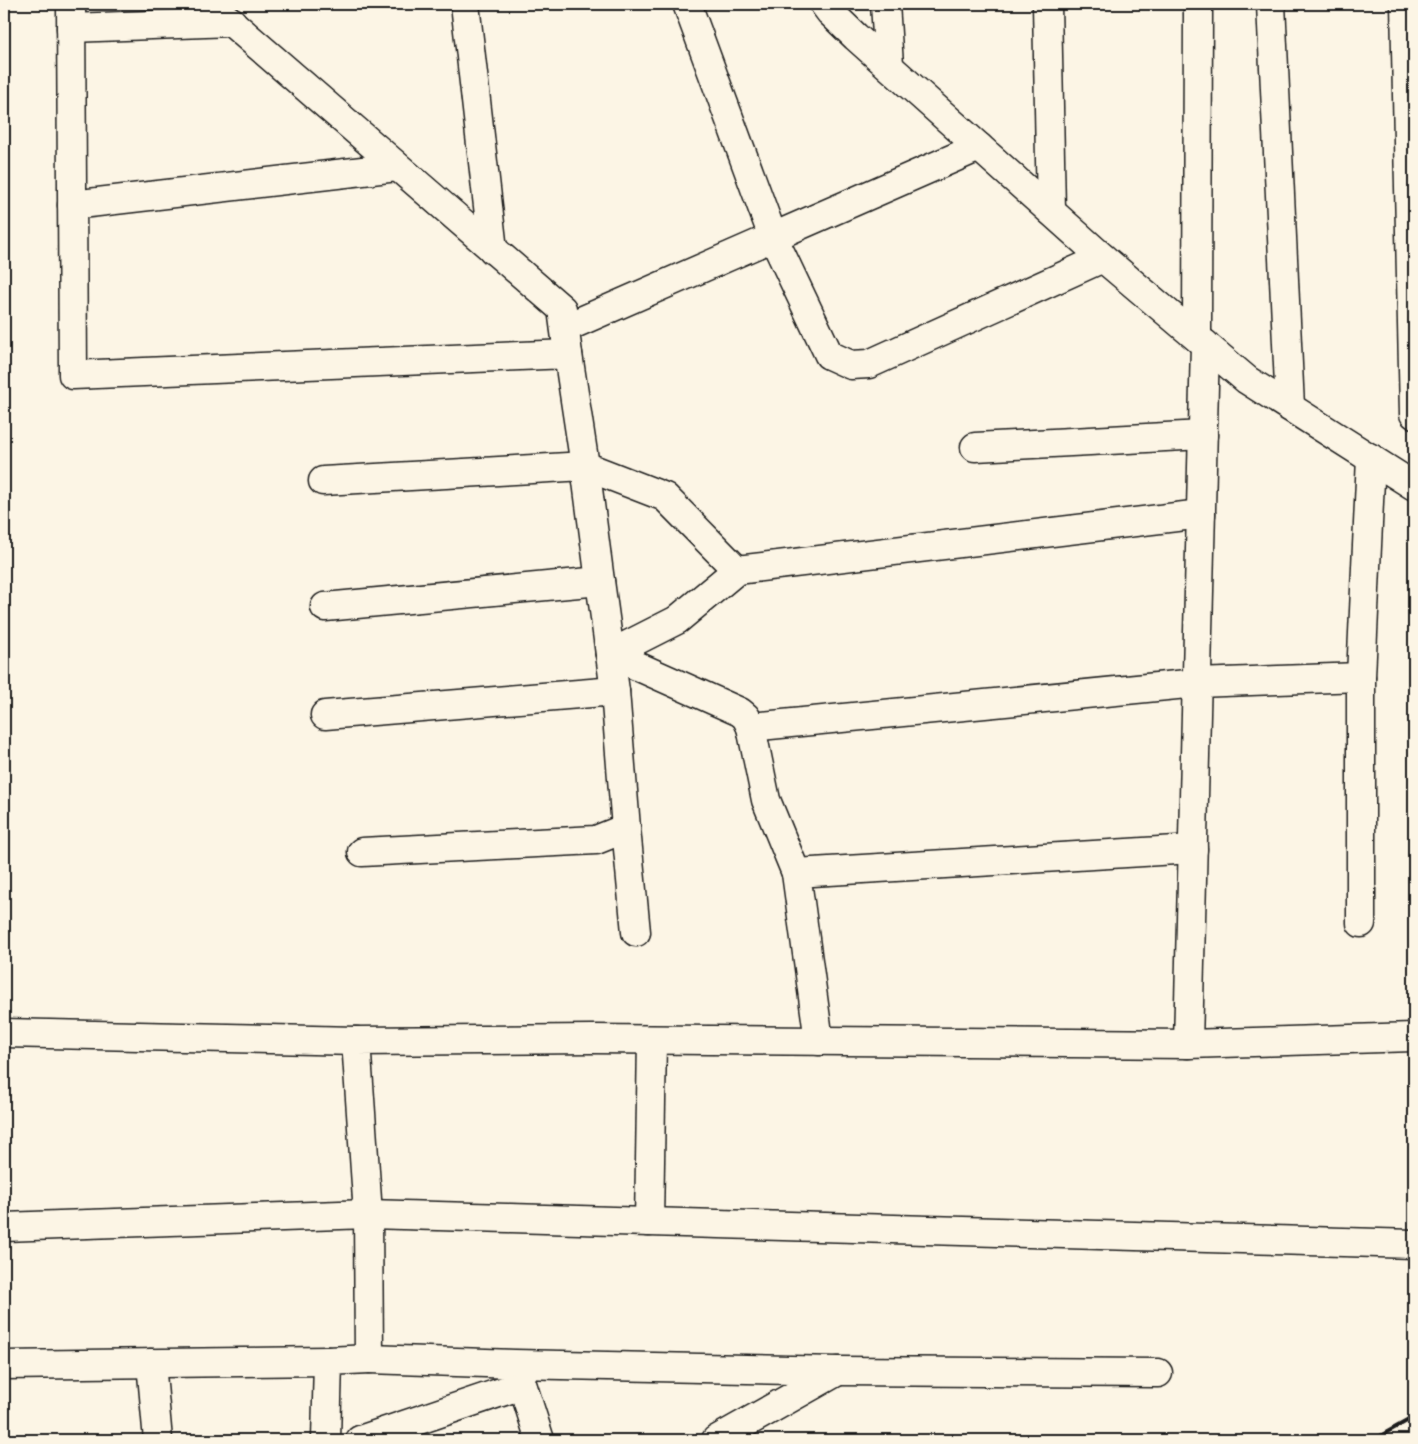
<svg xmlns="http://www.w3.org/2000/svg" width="1418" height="1444" viewBox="0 0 1418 1444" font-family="Mynerve,sans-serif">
<rect width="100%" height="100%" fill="#fcf5e5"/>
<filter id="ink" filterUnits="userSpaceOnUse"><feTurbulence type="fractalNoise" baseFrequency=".02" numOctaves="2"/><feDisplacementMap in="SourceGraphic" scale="10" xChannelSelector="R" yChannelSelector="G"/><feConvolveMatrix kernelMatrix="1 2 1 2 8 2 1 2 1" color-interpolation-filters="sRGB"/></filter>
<g filter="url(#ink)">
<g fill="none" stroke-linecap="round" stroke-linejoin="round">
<defs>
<g id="minor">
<polyline points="71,4 73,375 568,354 585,466 600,581 615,691 626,828 636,932"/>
<polyline points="210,4 562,309 568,354"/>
<polyline points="465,4 493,250"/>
<polyline points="687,4 773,237 829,355 851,365 869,364 1103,258"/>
<polyline points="824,4 830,12 856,37 1103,258 1247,380 1414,486"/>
<polyline points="885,4 889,65"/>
<polyline points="1047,4 1051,211"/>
<polyline points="1271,4 1290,407"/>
<polyline points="1405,4 1414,414"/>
<polyline points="71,28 232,22"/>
<polyline points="72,205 397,167"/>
<polyline points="565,328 979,147"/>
<polyline points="1197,337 1198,4"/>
<polyline points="975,447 1203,435"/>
<polyline points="323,481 585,466 665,497 737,570"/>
<polyline points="325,607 600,581"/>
<polyline points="610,654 677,620 737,570 1201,514"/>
<polyline points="610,654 740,712 746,717 751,727 766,800 796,873"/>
<polyline points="325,715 615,691"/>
<polyline points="751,727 1197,683 1361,677"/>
<polyline points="362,852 596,840 626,828"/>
<polyline points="1361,923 1361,677 1371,458"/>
<polyline points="4,1033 356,1041"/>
<polyline points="819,1041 796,873 1193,849"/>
<polyline points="1188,1044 1205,344"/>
<polyline points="649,1222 652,1040"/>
<polyline points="4,1227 368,1214 1414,1244"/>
<polyline points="369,1359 515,1364 838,1371 1158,1373"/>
<polyline points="151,1363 158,1440"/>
<polyline points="4,1365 328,1361"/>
<polyline points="517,1368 540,1440"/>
<polyline points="326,1440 328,1361 369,1359 368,1214 356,1041 592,1039 1188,1044 1413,1037"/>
<polyline points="360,1440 522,1385"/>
<polyline points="716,1440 838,1371"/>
</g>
</defs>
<use href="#minor" stroke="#1c1c1c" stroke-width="31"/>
<use href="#minor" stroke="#fcf5e5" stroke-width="28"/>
<polyline stroke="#1c1c1c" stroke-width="4" points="1373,1440 1414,1417"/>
</g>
</g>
<rect width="1418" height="1444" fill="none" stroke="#fcf5e5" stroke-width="20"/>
<rect x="10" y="10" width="1398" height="1424" fill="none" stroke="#1c1c1c" stroke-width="2" filter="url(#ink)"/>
</svg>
